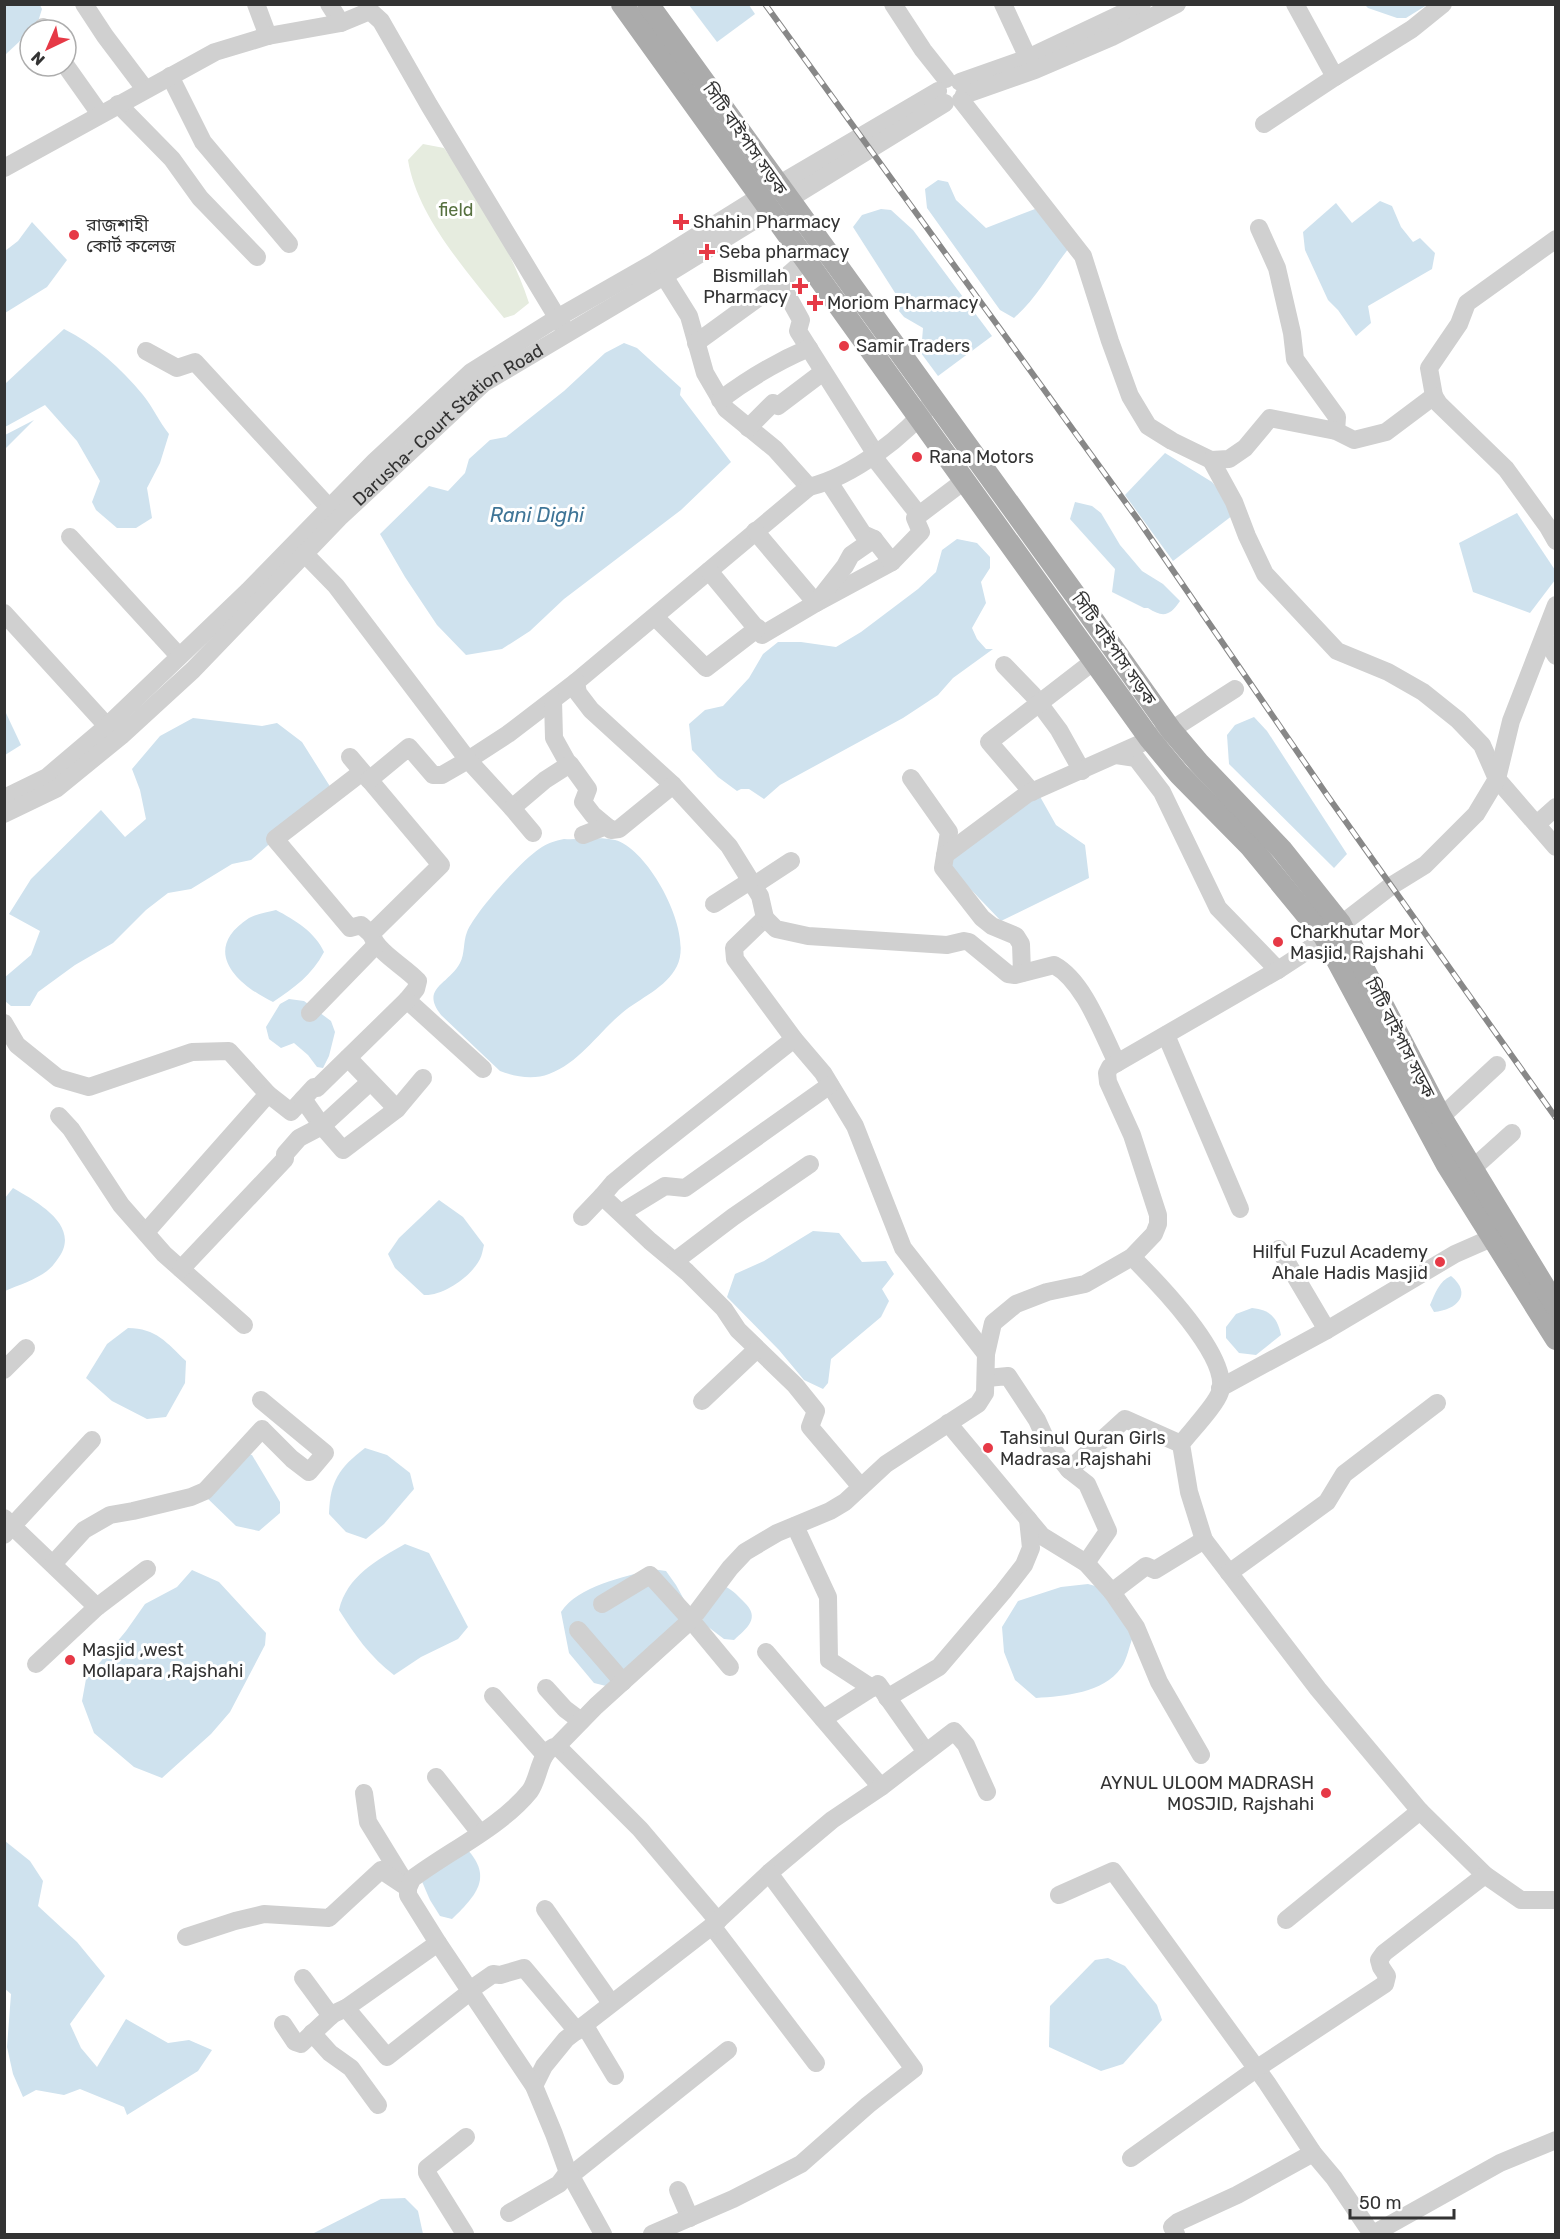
<svg xmlns="http://www.w3.org/2000/svg" width="1560" height="2239" viewBox="0 0 1560 2239" font-family="Rubik,'Noto Sans Bengali',sans-serif">
<rect width="100%" height="100%" fill="#fff"/>
<path fill="#e6ecdf" d="M423,144L444,148C477,195 511,248 529,303L514,315L504,318C469,274 417,217 408,160Z"/>
<g fill="#cfe2ee">
<polygon points="5,5 40,5 42,9 37,25 5,55"/>
<polygon points="689,5 749,5 755,14 717,42"/>
<polygon points="1365,5 1427,5 1406,18 1397,18 1368,8"/>
<path d="M938,180L948,182L956,200L986,228L1035,209L1069,248C1050,272 1037,298 1014,318L1000,310L927,208L925,189Z"/>
<polygon points="1380,201 1392,206 1401,227 1413,242 1420,238 1435,253 1432,269 1368,306 1371,323 1356,336 1338,310 1328,300 1305,250 1303,232 1336,203 1352,223"/>
<polygon points="881,209 891,210 913,230 992,336 938,376 921,353 923,328 904,317 894,305 899,299 853,227 862,215"/>
<polygon points="32,222 67,260 47,287 5,313 5,251 18,241"/>
<path d="M64,329C94,344 121,368 143,395C153,407 159,422 169,434L160,463L147,488L152,518L136,528H117L96,510L92,502L100,481L77,441L45,405L5,427V382L6,383Z"/>
<polygon points="624,343 637,348 681,388 680,395 731,462 681,510 564,599 530,631 502,649 466,655 437,625 405,577 380,534 429,486 448,491 465,473 469,459 490,440 506,437 564,391 605,353"/>
<polygon points="34,420 5,449 5,435"/>
<polygon points="1165,453 1212,482 1237,512 1173,561 1125,495"/>
<path d="M1075,502L1092,506L1101,513L1120,545L1142,571L1163,584L1180,601C1170,616 1163,618 1148,608H1144L1112,592L1115,569L1070,519Z"/>
<polygon points="1517,513 1555,570 1555,580 1530,613 1473,592 1459,543"/>
<polygon points="957,539 977,543 990,557 990,568 981,582 986,603 972,628 977,639 986,649 993,649 953,678 938,695 903,718 780,785 764,799 749,789 741,789 737,791 718,777 692,750 689,724 705,710 723,706 749,678 763,654 778,642 801,642 836,647 861,632 918,589 936,572 942,550"/>
<polygon points="5,711 21,745 5,755 4,755"/>
<polygon points="1254,717 1267,731 1347,854 1334,868 1229,764 1227,735 1235,725"/>
<polygon points="193,718 262,726 277,723 302,742 336,796 275,839 251,860 232,864 191,889 168,893 146,910 113,943 75,965 38,992 30,1006 11,1006 5,1001 4,978 31,955 40,931 9,914 31,879 101,810 125,837 146,819 140,790 132,769 160,736"/>
<polygon points="1038,793 1056,825 1085,845 1089,878 1001,921 957,875 945,858"/>
<path d="M564,839C581,840 599,836 615,840C649,849 694,933 677,966C666,988 640,998 622,1013C598,1033 579,1063 549,1074C534,1080 515,1077 500,1071L441,1015C420,988 448,985 460,963C465,954 463,942 467,932C475,912 520,862 539,849C547,843 555,841 564,839Z"/>
<path d="M276,910C295,920 315,932 324,952C312,975 294,988 273,1002C236,984 200,950 249,918C256,914 268,912 276,910Z"/>
<polygon points="289,999 304,1001 331,1021 335,1032 329,1056 323,1068 317,1067 308,1055 294,1043 281,1048 269,1039 266,1027 280,1004"/>
<path d="M13,1188C39,1203 83,1227 57,1260C54,1264 51,1268 47,1271C35,1280 19,1285 5,1291V1198Z"/>
<path d="M439,1200L463,1217L484,1245C483,1249 482,1255 480,1259C471,1277 443,1296 424,1295L395,1268L388,1254L399,1238Z"/>
<polygon points="813,1231 839,1233 862,1262 886,1261 894,1274 882,1289 889,1301 881,1317 831,1359 828,1383 823,1389 804,1380 779,1350 727,1297 735,1274 764,1261"/>
<path d="M1451,1276C1473,1294 1457,1310 1434,1312L1430,1305C1435,1294 1439,1281 1451,1276Z"/>
<path d="M1252,1308C1270,1310 1277,1317 1281,1335L1256,1355L1239,1353L1226,1338V1327L1236,1314Z"/>
<path d="M128,1328C156,1328 167,1343 186,1361L185,1383L166,1417L147,1419L112,1401L86,1378L107,1344Z"/>
<path d="M365,1448L387,1455L410,1473L414,1489L384,1524L366,1539L346,1532L329,1514C330,1481 339,1468 365,1448Z"/>
<polygon points="242,1452 252,1455 280,1502 280,1513 259,1531 236,1526 204,1495"/>
<path d="M405,1544L429,1553L468,1627L458,1639L421,1657L394,1675C370,1657 355,1635 339,1610C347,1576 377,1560 405,1544Z"/>
<path d="M652,1569L666,1571L676,1585L687,1605L682,1620L606,1686L594,1683L569,1653L561,1612C579,1585 623,1578 652,1569Z"/>
<polygon points="192,1570 219,1582 266,1633 265,1645 230,1712 211,1734 162,1778 134,1767 94,1733 82,1701 86,1679 126,1631 145,1604 177,1587"/>
<path d="M1088,1584L1106,1589L1133,1637C1129,1646 1127,1660 1121,1668C1103,1693 1065,1696 1036,1698L1015,1680L1004,1652L1002,1627L1018,1601L1061,1587Z"/>
<path d="M726,1587C734,1591 738,1596 744,1602C761,1618 747,1628 734,1640L724,1639L703,1623L702,1606Z"/>
<polygon points="5,1841 30,1861 43,1881 38,1906 77,1942 105,1976 70,2024 81,2048 97,2067 126,2019 168,2043 189,2040 212,2050 198,2071 127,2115 124,2107 80,2089 64,2095 36,2090 23,2097 13,2074 7,2047 11,1994 4,1988"/>
<path d="M461,1843C494,1874 480,1892 452,1919L440,1916L430,1900L420,1877Z"/>
<polygon points="1108,1958 1125,1966 1157,2005 1162,2020 1123,2064 1101,2071 1049,2047 1050,2006 1095,1960"/>
<polygon points="405,2198 418,2211 423,2234 312,2234 381,2199"/>
</g>
<g fill="none" stroke-linecap="round" stroke-linejoin="round">
<g stroke="#d0d0d0" stroke-width="18">
<polyline points="84,4 105,36 145,89"/>
<polyline points="256,4 268,36"/>
<polyline points="329,4 341,23"/>
<polyline points="893,4 923,50 946,79"/>
<polyline points="1003,4 1028,58"/>
<polyline points="1295,4 1335,77 1412,29 1443,4"/>
<polyline points="43,27 44,30"/>
<polyline points="66,66 100,114"/>
<polyline points="170,76 203,142 289,244"/>
<polyline points="960,82 1028,58 1142,4"/>
<polyline points="964,95 1035,70 1112,37 1177,4"/>
<polyline points="961,100 1083,256 1110,341 1130,396 1148,426 1172,441 1211,460 1234,502 1247,536 1265,574 1337,651 1388,672 1423,692 1458,720 1482,745 1497,779 1556,847"/>
<polyline points="118,104 172,159 200,198 257,257"/>
<polyline points="1264,124 1335,77"/>
<polyline points="4,168 215,52 268,36 341,23 370,11 381,21 429,105 563,327"/>
<polyline points="1259,228 1277,268 1292,333 1295,359 1337,417 1336,431"/>
<polyline points="664,276 689,316 705,373 726,409 775,449 809,487 576,682 578,693 591,710 673,785 729,846 760,896 765,918 734,948 735,959 794,1039 823,1073 855,1126 903,1248 986,1354"/>
<polyline points="780,282 804,261"/>
<polyline points="696,343 780,282 801,320 798,331 875,453"/>
<polyline points="146,351 177,368 195,362 336,515"/>
<polyline points="1434,396 1429,368 1459,324 1467,303 1556,239"/>
<path d="M720,400C748,379 776,362 809,348"/>
<polyline points="748,428 773,403 778,406 823,372"/>
<polyline points="872,455 919,515"/>
<polyline points="1211,460 1229,459 1245,448 1270,418 1336,431 1354,440 1386,432 1434,396 1439,404 1506,469 1548,527 1556,541"/>
<polyline points="829,482 863,534 874,539"/>
<path d="M809,487C854,476 905,436 934,400"/>
<polyline points="755,531 816,603 892,562"/>
<polyline points="70,537 179,656"/>
<polyline points="297,546 336,586 468,760 508,734 576,682"/>
<polyline points="709,571 762,635 816,603 845,566 851,555 874,539 892,562 921,532 915,518 964,481"/>
<polyline points="4,613 107,726"/>
<polyline points="655,617 706,668 758,628"/>
<polyline points="1544,637 1556,656"/>
<polyline points="1004,665 1033,695 1059,730 1082,771"/>
<polyline points="553,700 554,738 569,765"/>
<polyline points="1116,755 1136,758 1162,792 1218,908 1278,970"/>
<path d="M350,757L441,865L371,934C379,954 403,965 418,981L416,989L407,1000L483,1069"/>
<polyline points="362,772 275,839 350,928 361,925 371,934"/>
<polyline points="911,778 949,832 943,868 982,918 992,926 1016,936 1021,944 1022,973"/>
<polyline points="369,780 409,747 433,775 442,775 468,760 512,808 545,780 570,764 588,789 583,802 593,815 611,830 619,829 673,785"/>
<polyline points="1032,792 989,742 1094,661"/>
<polyline points="4,798 47,777 107,726 248,591 375,461 471,372 557,318 655,262 778,185 938,91"/>
<polyline points="512,808 533,833"/>
<path id="s1" d="M4,814L56,789L121,736L193,670L339,518L484,383L664,276L945,103"/>
<polyline points="1537,824 1556,807"/>
<polyline points="583,835 606,826"/>
<polyline points="945,855 1027,794 1171,730 1235,689"/>
<polyline points="753,886 791,861"/>
<polyline points="714,904 750,881"/>
<path d="M765,918L776,929L808,936L947,945L964,941L969,942L1008,974L1015,975L1054,965C1084,981 1102,1033 1117,1063"/>
<polyline points="310,1013 376,945"/>
<polyline points="4,1023 17,1045 58,1078 89,1087 192,1052 229,1051 268,1094 291,1112 314,1087 317,1088 407,1000"/>
<polyline points="1166,1035 1240,1209"/>
<polyline points="348,1058 397,1109"/>
<polyline points="303,1099 322,1126 343,1150 397,1109 423,1078"/>
<polyline points="59,1116 71,1129 121,1205 164,1254 244,1325"/>
<polyline points="1441,1117 1497,1065"/>
<polyline points="1472,1169 1512,1133"/>
<polyline points="602,1196 613,1183 642,1159 794,1039"/>
<polyline points="621,1213 665,1186 685,1188 830,1085"/>
<polyline points="582,1217 602,1196 650,1241 687,1272 724,1309 738,1330 795,1385 816,1411 810,1427 861,1487"/>
<polyline points="146,1232 268,1094"/>
<polyline points="1279,1249 1327,1330"/>
<polyline points="675,1261 733,1217 810,1164"/>
<polyline points="181,1269 285,1159 285,1154 299,1138 322,1126 370,1082"/>
<polyline points="4,1370 26,1348"/>
<polyline points="987,1378 1008,1376 1037,1420 1047,1442 1069,1470"/>
<polyline points="1220,1388 1327,1330 1455,1254 1503,1233"/>
<polyline points="702,1401 756,1350"/>
<polyline points="948,1423 1042,1536 1086,1563 1112,1592 1136,1627 1159,1682 1201,1755"/>
<polyline points="4,1518 97,1607"/>
<polyline points="795,1526 828,1597 829,1660 872,1688"/>
<polyline points="4,1535 92,1440"/>
<polyline points="1204,1540 1318,1689 1420,1811 1485,1875 1521,1900 1556,1900"/>
<polyline points="1086,1563 1108,1531 1087,1484 1069,1470 1125,1419 1181,1444"/>
<polyline points="53,1564 84,1530 110,1515 133,1511 191,1497 205,1491 262,1429 292,1459 309,1472 325,1453 261,1400"/>
<polyline points="1229,1573 1327,1502 1344,1474 1437,1403"/>
<path d="M1112,1592L1146,1566L1155,1570L1204,1540L1189,1492L1181,1444C1190,1432 1216,1405 1220,1392C1231,1357 1156,1281 1132,1257"/>
<polyline points="602,1604 650,1575 691,1620 730,1667"/>
<polyline points="578,1630 623,1682"/>
<polyline points="766,1652 881,1787"/>
<polyline points="36,1664 97,1607 147,1569"/>
<polyline points="546,1688 565,1709 581,1721"/>
<polyline points="493,1696 545,1755"/>
<polyline points="887,1698 939,1667 1003,1592 1024,1565 1031,1548 1028,1519"/>
<polyline points="823,1719 878,1684 926,1752"/>
<polyline points="557,1746 640,1829 718,1921"/>
<polyline points="436,1777 480,1833"/>
<polyline points="364,1793 368,1822 406,1884"/>
<polyline points="1059,1895 1113,1871 1267,2083 1313,2153 1334,2178 1372,2234"/>
<polyline points="545,1909 611,2003"/>
<polyline points="1286,1920 1420,1811"/>
<polyline points="712,1926 816,2063"/>
<polyline points="186,1937 235,1921 264,1914 329,1918 381,1870 408,1888"/>
<polyline points="303,1978 331,2016"/>
<polyline points="470,1990 493,1974 500,1975 524,1968 577,2031"/>
<polyline points="346,2008 387,2057 471,1991"/>
<polyline points="283,2024 295,2042 301,2044 333,2014 346,2008 438,1943"/>
<polyline points="581,2028 588,2031 615,2076"/>
<polyline points="312,2033 330,2053 351,2068 378,2105"/>
<polyline points="534,2086 544,2066 566,2039 712,1926 769,1873 832,1820 881,1787 954,1731 966,1745 987,1792"/>
<polyline points="1131,2158 1256,2069 1385,1984 1387,1976 1381,1967 1379,1960 1384,1953 1485,1875"/>
<polyline points="570,2176 728,2050"/>
<polyline points="678,2190 690,2218"/>
<polyline points="509,2213 559,2184 568,2172"/>
<polyline points="465,2234 427,2173 427,2168 466,2137"/>
<path d="M603,2234L566,2167L554,2134L534,2086L438,1943L408,1895V1888L412,1879C449,1851 501,1827 530,1791C540,1777 539,1750 557,1746L596,1706L691,1620L730,1568L745,1552L777,1533L830,1511L845,1502L886,1464L978,1404L985,1393L986,1354L993,1323L1016,1304L1047,1292L1085,1284L1132,1257L1154,1234L1158,1224V1215L1132,1135L1108,1082L1107,1073L1110,1067L1278,970L1304,953L1391,886L1425,865L1476,814L1497,779L1511,721L1556,605"/>
<polyline points="652,2234 733,2199 801,2164 868,2105 914,2069 769,1873"/>
<polyline points="1176,2234 1172,2227 1178,2222 1237,2195 1313,2153"/>
<polyline points="1373,2234 1500,2163 1556,2140"/>
</g>
<g stroke="#ababab" stroke-width="22">
<path d="M622,4C797,250 973,495 1150,739L1179,774L1250,846L1324,936L1447,1165L1556,1339"/>
<polyline points="648,4 1086,610 1171,730 1199,763 1282,850 1340,923 1441,1117 1556,1306"/>
</g>
<defs>
<polyline id="rail" points="765,4 1139,521 1329,798 1556,1118"/>
</defs>
<use href="#rail" stroke="#888" stroke-width="6"/>
<use href="#rail" stroke="#fff" stroke-width="4" stroke-dasharray="11" stroke-linecap="butt"/>
</g>
<g fill="#e63946" stroke="#fff" stroke-width="2">
<path d="M678 213h6v6h6v6h-6v6h-6v-6h-6v-6h6z"/>
<circle cx="74" cy="235" r="6"/>
<path d="M704 243h6v6h6v6h-6v6h-6v-6h-6v-6h6z"/>
<path d="M797 277h6v6h6v6h-6v6h-6v-6h-6v-6h6z"/>
<path d="M812 294h6v6h6v6h-6v6h-6v-6h-6v-6h6z"/>
<circle cx="844" cy="346" r="6"/>
<circle cx="917" cy="457" r="6"/>
<circle cx="1278" cy="942" r="6"/>
<circle cx="1440" cy="1262" r="6"/>
<circle cx="988" cy="1448" r="6"/>
<circle cx="70" cy="1660" r="6"/>
<circle cx="1326" cy="1793" r="6"/>
</g>
<g text-anchor="middle" dominant-baseline="central" stroke-width="6" stroke-linejoin="round" paint-order="stroke">
<g font-size="18" fill="#333" stroke="#fff">
<text transform="translate(745 139) rotate(55)">সিটি বাইপাস সড়ক</text>
<text stroke="none"><textPath href="#s1" startOffset="594">Darusha- Court Station Road</textPath></text>
<text transform="translate(1114 649) rotate(55)">সিটি বাইপাস সড়ক</text>
<text transform="translate(1400 1038) rotate(63)">সিটি বাইপাস সড়ক</text>
</g>
<g font-size="18" fill="#56703f" stroke="#fff">
<text x="456" y="210">field</text>
</g>
<g font-size="18" fill="#333" stroke="#fff" text-anchor="start">
<text x="693" y="222">Shahin Pharmacy</text>
<text x="86" y="225">রাজশাহী<tspan x="86" dy="21">কোর্ট কলেজ</tspan></text>
<text x="719" y="252">Seba pharmacy</text>
<text x="788" y="276" text-anchor="end">Bismillah<tspan x="788" dy="21">Pharmacy</tspan></text>
<text x="827" y="303">Moriom Pharmacy</text>
<text x="856" y="346">Samir Traders</text>
<text x="929" y="457">Rana Motors</text>
<text x="1290" y="932">Charkhutar Mor<tspan x="1290" dy="21">Masjid, Rajshahi</tspan></text>
<text x="1428" y="1252" text-anchor="end">Hilful Fuzul Academy<tspan x="1428" dy="21">Ahale Hadis Masjid</tspan></text>
<text x="1000" y="1438">Tahsinul Quran Girls<tspan x="1000" dy="21">Madrasa ,Rajshahi</tspan></text>
<text x="82" y="1650">Masjid ,west<tspan x="82" dy="21">Mollapara ,Rajshahi</tspan></text>
<text x="1314" y="1783" text-anchor="end">AYNUL ULOOM MADRASH<tspan x="1314" dy="21">MOSJID, Rajshahi</tspan></text>
</g>
<g font-size="20" font-style="italic" fill="#3f7597" stroke="#fff">
<text x="537" y="515">Rani Dighi</text>
</g>
</g>
<rect width="1560" height="2239" fill="none" stroke="#333333" stroke-width="12"/>
<g transform="translate(48 48) rotate(224)"><circle r="28" fill="#ffffff" stroke="#adadad" stroke-width="1.5"/>
<path d="M0-4.5L10 22L0 15L-10 22Z" fill="#e63946"/>
<text y="-9" font-size="16" font-weight="bold" text-anchor="middle" fill="#333333">N</text>
</g>
<path d="M1350 2209v9h104v-9" fill="none" stroke="#333333" stroke-width="3"/>
<text x="1359" y="2209" font-size="18" fill="#333333" stroke="#ffffff" stroke-width="4.5" paint-order="stroke">50 m</text>
</svg>
